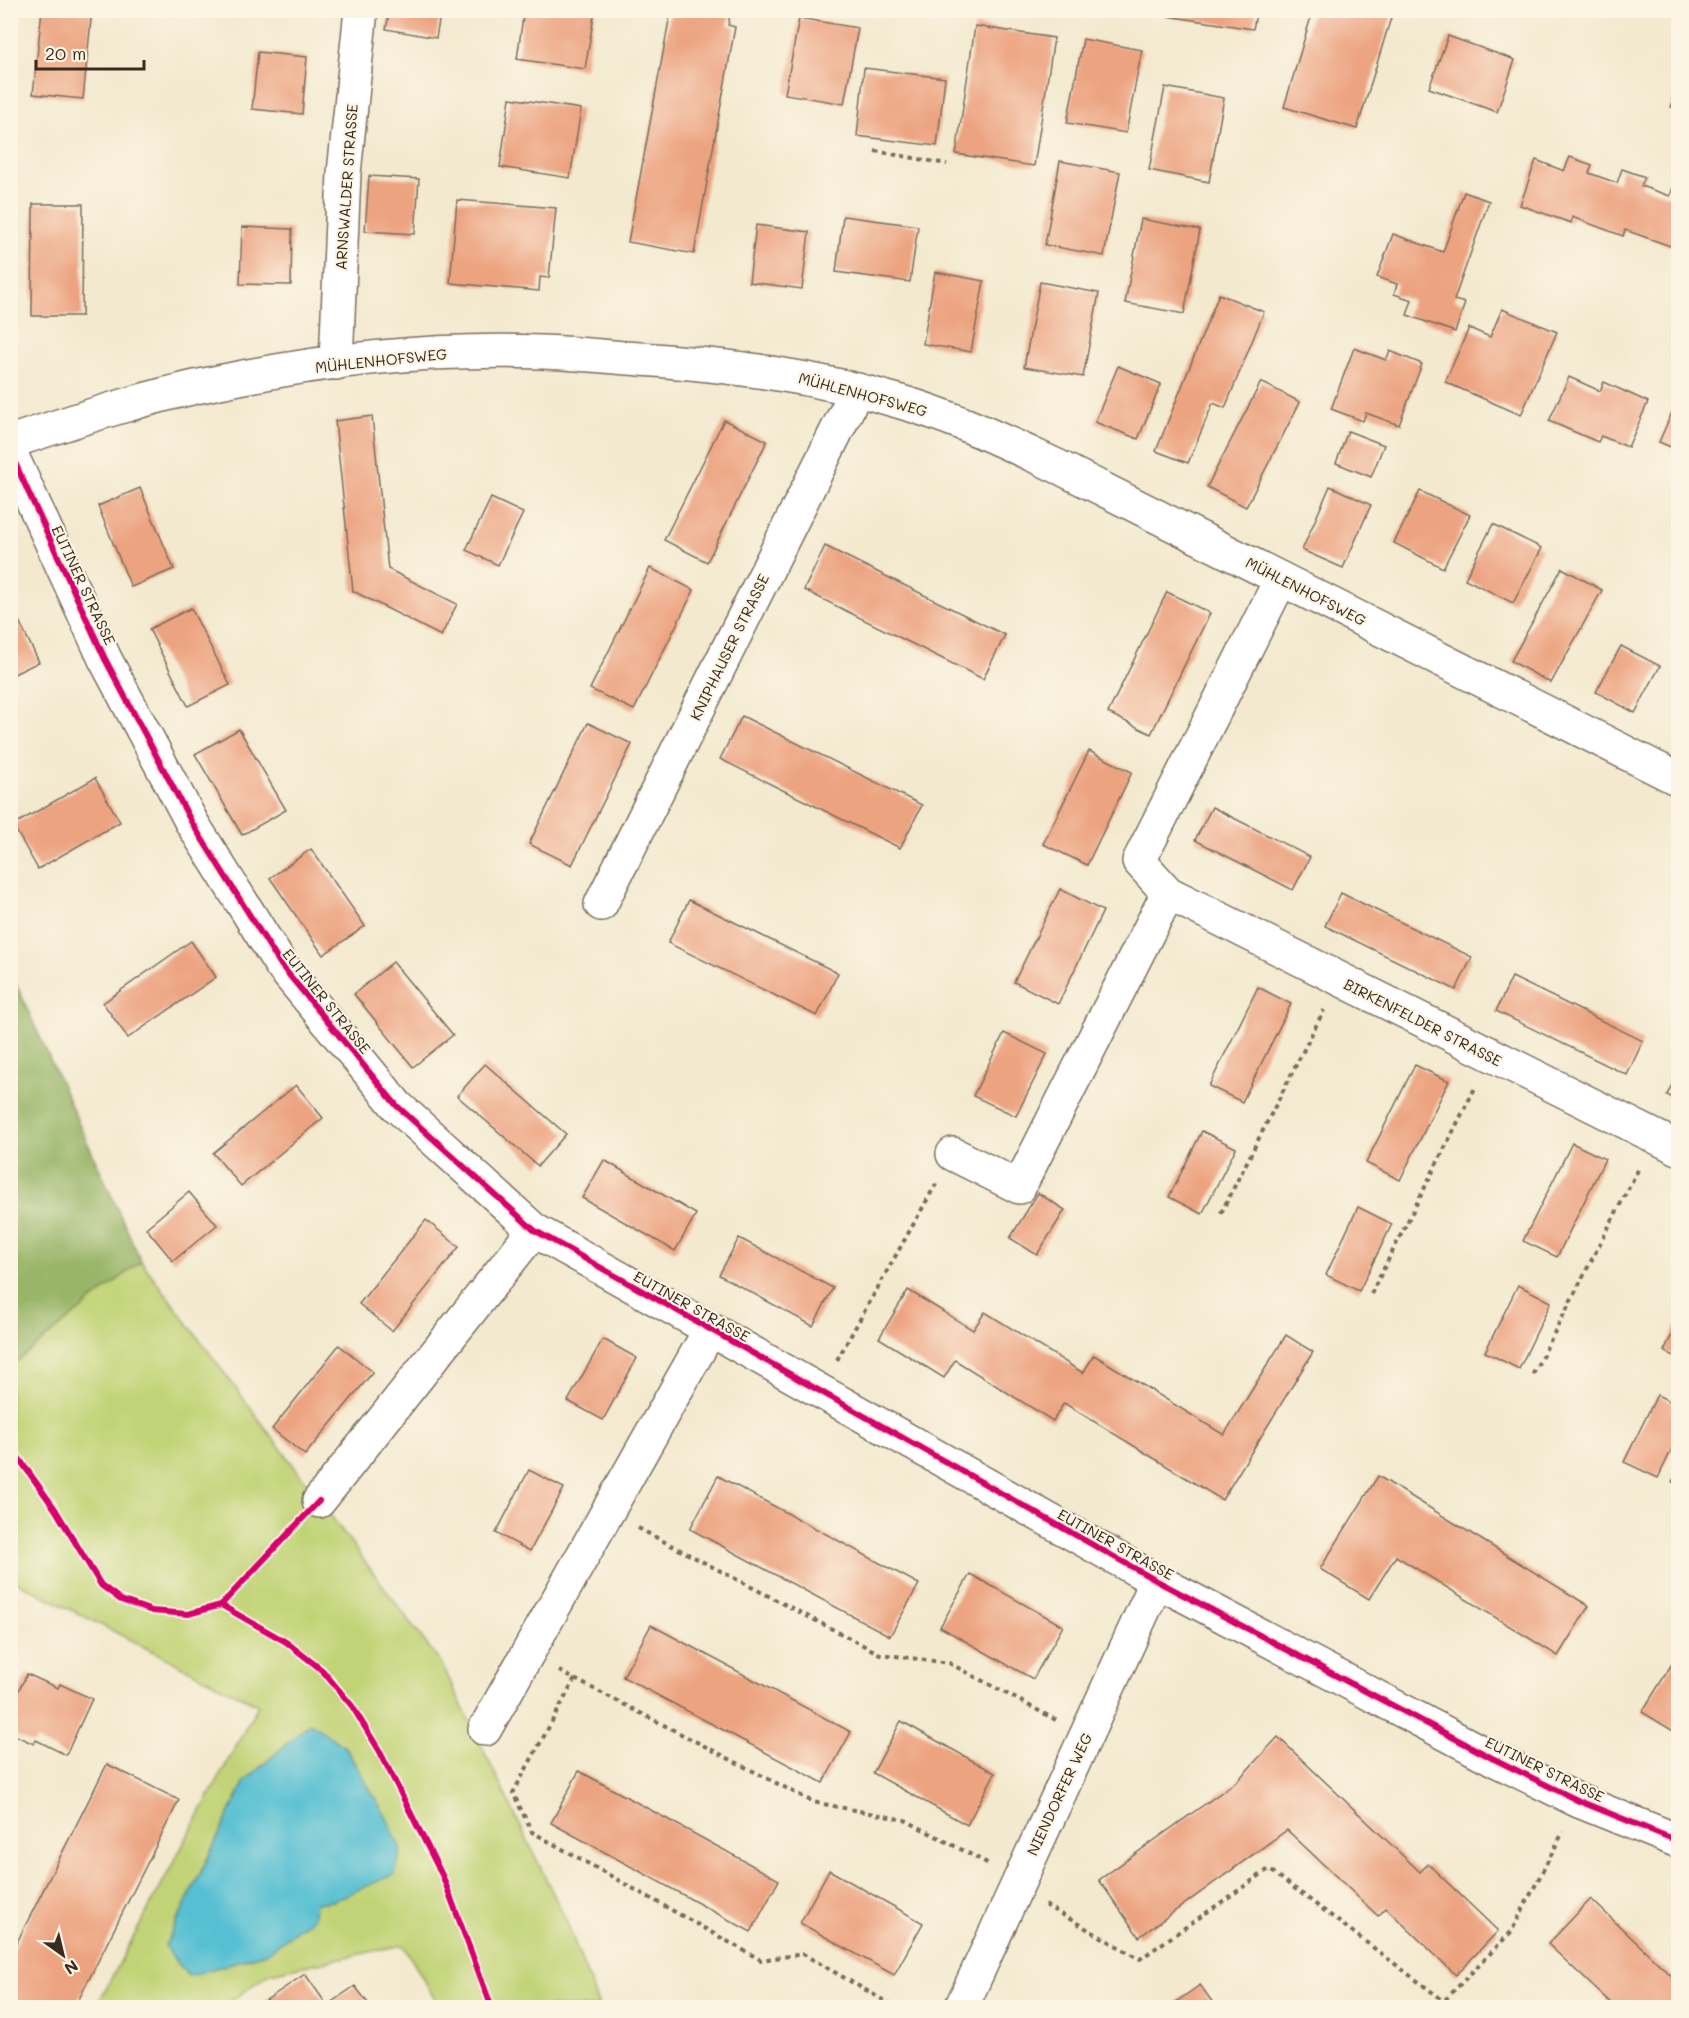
<svg xmlns="http://www.w3.org/2000/svg" width="1689" height="2018" viewBox="0 0 1689 2018" font-family="Mali,sans-serif">
<rect width="100%" height="100%" fill="#fcf5e5"/>
<filter id="ink" filterUnits="userSpaceOnUse"><feTurbulence type="fractalNoise" baseFrequency=".0167" numOctaves="2"/><feDisplacementMap in="SourceGraphic" scale="12" xChannelSelector="R" yChannelSelector="G"/><feConvolveMatrix kernelMatrix="1 2 1 2 8 2 1 2 1" color-interpolation-filters="sRGB"/></filter>
<filter id="wash" filterUnits="userSpaceOnUse"><feTurbulence type="fractalNoise" baseFrequency=".008" numOctaves="4" result="noise"/><feDisplacementMap in="SourceGraphic" scale="24" xChannelSelector="R" yChannelSelector="G"/><feGaussianBlur stdDeviation="1.35" result="paint"/><feColorMatrix in="noise" values="0 0 0 0 0 0 0 0 0 0 0 0 0 0 0 0 0 1.4 0 .05"/><feComposite in="paint" operator="in"/></filter>
<g filter="url(#wash)">
<rect width="100%" height="100%" fill="#f3e9cf"/>
<path fill="#c1d376" stroke="#7e7e4a" stroke-width="1.5" fill-rule="evenodd" d="M141,1261L442,1665L566,1920L599,2007H440L403,1945L270,1973L223,2007H96L258,1705L11,1579L10,1366ZM245,1781L332,1901L315,1903L266,1953L188,1976L165,1946Z"/>
<polygon fill="#98b567" stroke="#6a7042" stroke-width="1.5" points="11,973 141,1261 11,1366 10,1366"/>
<polygon fill="#56bfd2" stroke="#487478" stroke-width="1.5" points="310,1723 345,1747 387,1818 401,1850 395,1874 332,1901 315,1903 314,1917 266,1953 188,1976 165,1947 245,1781"/>
<g id="blocks">
<g fill="#eca380">
<polygon points="42,10 92,10 83,99 33,94"/>
<polygon points="390,10 441,10 436,38 386,29"/>
<polygon points="524,10 595,10 585,69 517,59"/>
<polygon points="652,10 731,10 728,25 735,27 694,254 628,242 670,15"/>
<polygon points="1168,10 1257,10 1253,29 1167,16"/>
<polygon points="1313,10 1393,11 1357,129 1284,107"/>
<polygon points="799,18 858,28 844,104 785,94"/>
<polygon points="975,26 1054,38 1034,166 956,154"/>
<polygon points="1448,36 1515,60 1497,112 1429,88"/>
<polygon points="1083,39 1142,50 1126,133 1067,123"/>
<polygon points="258,52 307,57 302,114 252,109"/>
<polygon points="864,68 945,78 937,146 857,136"/>
<polygon points="1678,85 1678,109 1671,107"/>
<polygon points="1165,87 1224,98 1209,182 1149,170"/>
<polygon points="510,98 581,109 570,178 500,167"/>
<polygon points="1570,157 1592,165 1589,173 1617,183 1622,169 1645,177 1641,186 1670,196 1675,182 1678,183 1678,243 1676,248 1625,230 1623,236 1572,217 1571,223 1520,205 1536,160 1564,171"/>
<polygon points="1060,161 1120,172 1104,256 1045,245"/>
<polygon points="369,176 419,179 415,234 365,231"/>
<polygon points="1464,192 1489,201 1454,300 1465,303 1455,332 1407,315 1412,300 1394,294 1397,284 1377,277 1393,234 1443,252"/>
<polygon points="457,200 556,208 549,278 540,277 539,291 450,283"/>
<polygon points="33,204 83,204 82,316 32,316"/>
<polygon points="843,216 918,226 910,282 836,272"/>
<polygon points="1141,219 1200,230 1184,314 1125,303"/>
<polygon points="756,225 809,232 802,289 749,282"/>
<polygon points="242,227 292,229 291,285 240,284"/>
<polygon points="935,272 984,281 971,352 923,344"/>
<polygon points="1040,282 1099,293 1083,377 1024,367"/>
<polygon points="1219,294 1264,312 1225,408 1213,403 1188,463 1156,451"/>
<polygon points="1502,309 1557,332 1521,415 1445,382 1469,328 1490,337"/>
<polygon points="1354,348 1386,360 1390,351 1422,364 1399,425 1366,413 1363,421 1331,409"/>
<polygon points="1118,366 1161,384 1138,439 1095,422"/>
<polygon points="1569,377 1600,391 1604,382 1648,402 1628,447 1601,436 1598,442 1549,421"/>
<polygon points="1261,382 1300,402 1246,507 1207,487"/>
<polygon points="1676,403 1678,404 1678,450 1659,442"/>
<polygon points="372,416 388,569 457,604 441,636 353,591 335,421"/>
<polygon points="724,420 767,441 707,562 664,540"/>
<polygon points="1348,431 1384,445 1371,477 1336,463"/>
<polygon points="1330,486 1371,505 1343,568 1302,550"/>
<polygon points="140,488 174,569 131,587 98,506"/>
<polygon points="1420,491 1470,515 1443,568 1394,543"/>
<polygon points="491,498 523,513 498,565 466,550"/>
<polygon points="1493,524 1542,548 1513,603 1465,579"/>
<polygon points="825,546 1005,635 983,679 804,590"/>
<polygon points="650,568 694,590 634,710 590,689"/>
<polygon points="1562,568 1602,590 1551,683 1511,661"/>
<polygon points="1167,592 1210,613 1151,734 1108,713"/>
<polygon points="191,608 230,685 188,706 149,629"/>
<polygon points="17,617 39,662 10,676 10,620"/>
<polygon points="1621,646 1660,666 1635,713 1596,692"/>
<polygon points="742,716 922,805 900,848 720,759"/>
<polygon points="588,723 632,744 572,865 529,844"/>
<polygon points="239,729 286,810 242,835 195,754"/>
<polygon points="1089,751 1132,772 1087,865 1043,844"/>
<polygon points="95,778 120,822 38,869 13,825"/>
<polygon points="1212,807 1310,857 1293,890 1195,840"/>
<polygon points="311,849 365,926 323,955 270,878"/>
<polygon points="1060,889 1103,911 1058,1004 1014,982"/>
<polygon points="1341,893 1472,957 1456,990 1325,926"/>
<polygon points="689,900 838,973 817,1016 668,943"/>
<polygon points="191,941 216,977 128,1038 103,1003"/>
<polygon points="393,962 453,1035 413,1067 354,994"/>
<polygon points="1512,977 1643,1041 1627,1075 1496,1011"/>
<polygon points="1258,987 1291,1004 1242,1102 1209,1086"/>
<polygon points="1004,1033 1047,1054 1016,1116 973,1096"/>
<polygon points="485,1064 566,1134 538,1166 457,1096"/>
<polygon points="1415,1065 1449,1081 1400,1180 1366,1163"/>
<polygon points="1678,1072 1678,1101 1667,1095"/>
<polygon points="296,1085 323,1118 241,1186 213,1153"/>
<polygon points="1202,1131 1236,1148 1202,1214 1169,1197"/>
<polygon points="1572,1143 1605,1159 1557,1257 1523,1241"/>
<polygon points="604,1160 696,1214 675,1251 582,1198"/>
<polygon points="189,1192 217,1225 173,1261 146,1228"/>
<polygon points="1038,1193 1065,1210 1037,1255 1010,1238"/>
<polygon points="1358,1207 1392,1224 1359,1291 1326,1275"/>
<polygon points="426,1220 459,1247 392,1331 359,1304"/>
<polygon points="739,1238 833,1288 813,1326 719,1275"/>
<polygon points="1518,1285 1551,1302 1519,1369 1485,1352"/>
<polygon points="908,1290 973,1330 985,1312 1083,1373 1094,1355 1224,1435 1286,1335 1313,1352 1222,1500 1064,1403 1053,1421 955,1360 944,1378 879,1338"/>
<polygon points="1678,1322 1678,1358 1664,1351"/>
<polygon points="603,1339 637,1358 603,1420 568,1401"/>
<polygon points="339,1345 373,1372 305,1455 272,1429"/>
<polygon points="1657,1395 1678,1405 1678,1436 1658,1478 1624,1462"/>
<polygon points="529,1470 564,1488 530,1551 496,1533"/>
<polygon points="718,1476 919,1584 890,1636 690,1529"/>
<polygon points="1378,1476 1589,1606 1558,1656 1396,1556 1369,1599 1320,1569"/>
<polygon points="970,1574 1063,1626 1033,1679 940,1627"/>
<polygon points="651,1625 851,1732 823,1783 623,1677"/>
<polygon points="1675,1659 1678,1661 1678,1734 1642,1712"/>
<polygon points="27,1674 58,1688 60,1684 92,1699 66,1755 36,1740 34,1744 10,1733 10,1708"/>
<polygon points="901,1721 995,1773 967,1825 873,1773"/>
<polygon points="1278,1737 1420,1872 1428,1864 1498,1931 1456,1975 1386,1908 1378,1916 1287,1830 1139,1937 1099,1880 1237,1781"/>
<polygon points="107,1764 179,1800 75,2007 10,2007 10,1956"/>
<polygon points="579,1771 779,1880 751,1932 551,1823"/>
<polygon points="829,1870 923,1923 894,1975 800,1923"/>
<polygon points="1591,1899 1678,1982 1678,2007 1615,2007 1548,1944"/>
<polygon points="305,1974 327,2005 355,1986 371,2007 256,2007"/>
<polygon points="1200,1985 1216,2007 1169,2007"/>
</g>
</g>
</g>
<g filter="url(#ink)">
<use href="#blocks" fill-opacity="0" stroke="#7b6d5c" stroke-width="1.5"/>
<g fill="none" stroke-linecap="round" stroke-linejoin="round">
<defs>
<g id="minor">
<polyline points="336,363 344,173 361,10"/>
<path d="M10,442C79,419 148,396 219,382C323,360 435,348 542,352C575,353 607,357 640,359C728,365 816,376 901,402C957,418 1009,444 1061,468L1678,779"/>
<polyline points="10,452 105,659 192,823 281,965 397,1106 534,1230 1157,1581 1492,1758 1579,1801 1678,1841"/>
<polyline points="1281,579 1139,861 1168,893 1678,1148"/>
<polyline points="601,904 857,390"/>
<polyline points="953,1154 1019,1187 1168,893"/>
<polyline points="319,1501 534,1230"/>
<polyline points="485,1729 710,1330"/>
<polyline points="961,2008 1157,1581"/>
</g>
</defs>
<use href="#minor" stroke="#7b6d5c" stroke-width="36"/>
<g stroke="#7b6d5c" stroke-width="4" stroke-dasharray="4.5 4.5" stroke-linecap="butt">
<polyline points="875,151 947,164"/>
<polyline points="1221,1213 1324,1010"/>
<polyline points="1371,1294 1476,1086"/>
<polyline points="837,1360 936,1184"/>
<polyline points="1533,1374 1640,1166"/>
<polyline points="1673,1483 1678,1473"/>
<polyline points="638,1528 880,1654 949,1663 1056,1720"/>
<polyline points="559,1671 813,1802 905,1820 989,1864"/>
<polyline points="575,1679 513,1793 532,1832 761,1960 803,1954 897,2008"/>
<polyline points="1045,1905 1140,1959 1269,1869 1444,2001"/>
<polyline points="1446,2008 1444,2001 1511,1932 1563,1832"/>
</g>
<use href="#minor" stroke="#fff" stroke-width="33"/>
<defs>
<g id="cycleway">
<polyline points="10,452 105,659 192,823 281,965 397,1106 534,1230 1157,1581 1492,1758 1579,1801 1678,1841"/>
<polyline points="10,1446 55,1509 101,1585 121,1600 152,1611 188,1614 221,1605 286,1642 322,1670 352,1706 379,1750 443,1877 492,2008"/>
<polyline points="221,1605 319,1501"/>
</g>
</defs>
<use href="#cycleway" stroke="#fcf5e5" stroke-width="10"/>
<use href="#cycleway" stroke="#d6006c" stroke-width="6"/>
</g>
</g>
<g text-anchor="middle" dominant-baseline="central" stroke-width="4.5" stroke-linejoin="round" paint-order="stroke">
<g font-size="15" fill="#3b2a1e" stroke="#fcf5e5">
<text transform="translate(346 187) rotate(-86)">ARNSWALDER STRASSE</text>
<text transform="translate(381 360) rotate(-6)">MÜHLENHOFSWEG</text>
<text transform="translate(863 394) rotate(15)">MÜHLENHOFSWEG</text>
<text transform="translate(84 585) rotate(65)">EUTINER STRASSE</text>
<text transform="translate(1306 591) rotate(27)">MÜHLENHOFSWEG</text>
<text transform="translate(729 647) rotate(-64)">KNIPHAUSER STRASSE</text>
<text transform="translate(327 1001) rotate(51)">EUTINER STRASSE</text>
<text transform="translate(1423 1022) rotate(27)">BIRKENFELDER STRASSE</text>
<text transform="translate(692 1306) rotate(29)">EUTINER STRASSE</text>
<text transform="translate(1116 1544) rotate(29)">EUTINER STRASSE</text>
<text transform="translate(1545 1769) rotate(26)">EUTINER STRASSE</text>
<text transform="translate(1059 1794) rotate(-65)">NIENDORFER WEG</text>
</g>
</g>
<rect width="1689" height="2018" fill="none" stroke="#fcf5e5" stroke-width="36"/>
<g transform="translate(63 1955) rotate(146)" stroke="#fcf5e5" stroke-width="4.5" paint-order="stroke">
<path d="M0-4.5L10 22L0 15L-10 22Z" fill="#3b2a1e"/>
<text y="-9" font-size="16" font-weight="bold" text-anchor="middle" fill="#3b2a1e">N</text>
</g>
<path d="M36 60v9h108v-9" fill="none" stroke="#3b2a1e" stroke-width="3"/>
<text x="45" y="60" font-size="18" fill="#3b2a1e" stroke="#fcf5e5" stroke-width="4.5" paint-order="stroke">20 m</text>
</svg>
